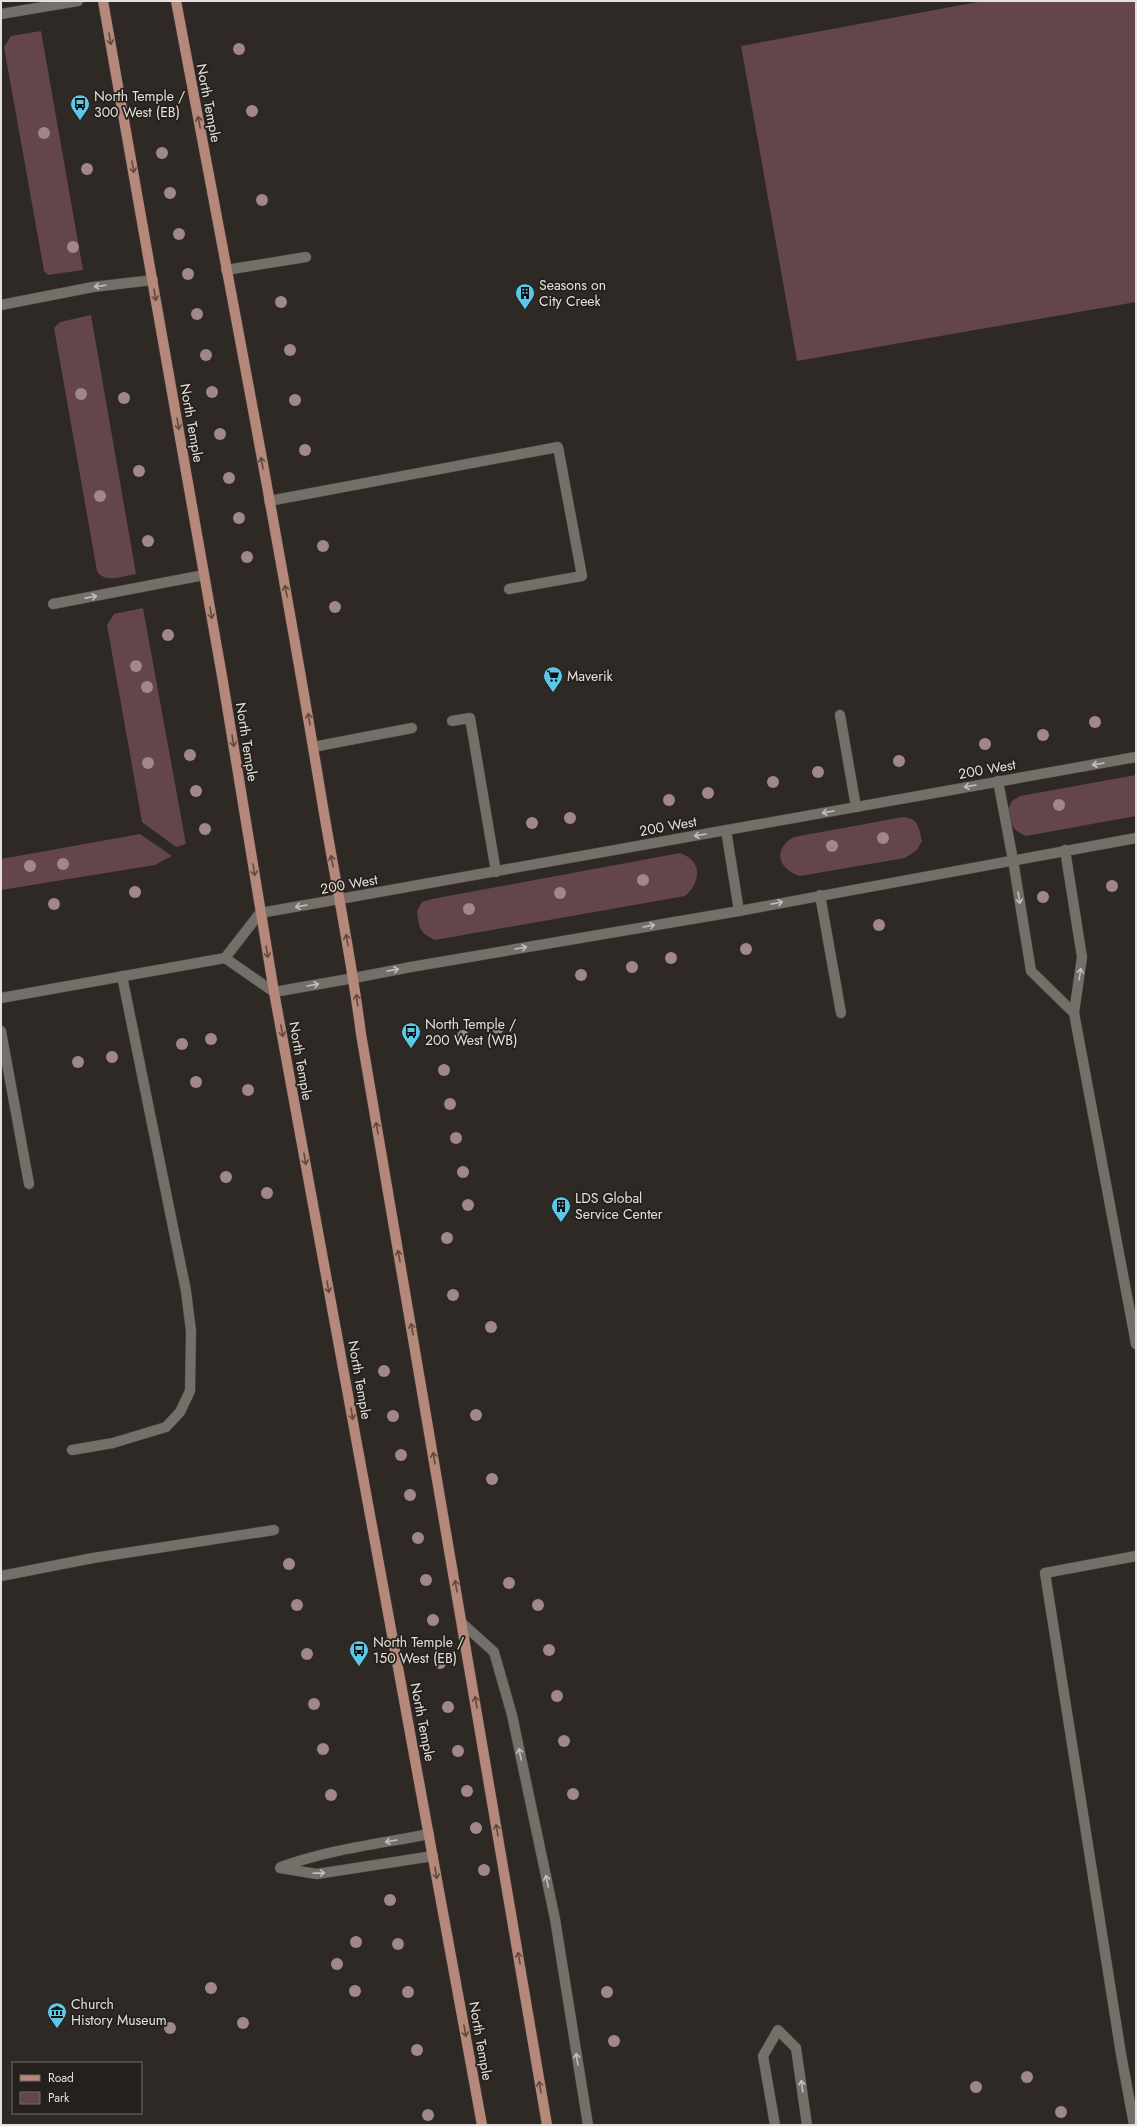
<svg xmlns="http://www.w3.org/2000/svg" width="1137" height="2126" viewBox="0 0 1137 2126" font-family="Jost,sans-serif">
<rect width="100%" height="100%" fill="#2e2924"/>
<g fill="#63454b">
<polygon points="983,1 1136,1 1136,302 797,361 741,46"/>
<polygon points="41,31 83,270 48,275 44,271 4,47 11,36"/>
<path d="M91,315L136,574C123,576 105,584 97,571L54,328L60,322Z"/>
<polygon points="143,608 186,844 176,847 142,822 107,625 114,614"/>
<path d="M1136,775V816L1026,836C1011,831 1011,822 1008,809L1012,801L1020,796Z"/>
<path d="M903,817C918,818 919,827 922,841L917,850L905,858L800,876C778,869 772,849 794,837Z"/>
<polygon points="140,834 172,856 155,865 1,890 1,859"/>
<path d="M680,853C703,861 701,882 685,896L435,940C419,932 419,928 417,911L422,902L432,899Z"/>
</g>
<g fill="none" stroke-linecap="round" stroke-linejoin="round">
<defs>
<g id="service">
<polyline points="1,14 78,1"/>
<polyline points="226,270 306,257"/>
<polyline points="1,305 93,287 153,280"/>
<polyline points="269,501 558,447 582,576 509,589"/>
<polyline points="53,604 204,575"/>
<polyline points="840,715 856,807"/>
<polyline points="452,721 470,718 496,872"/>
<polyline points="313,747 412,728"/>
<polyline points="1065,850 1082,957 1074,1013 1136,1344"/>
<polyline points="1013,860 1031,971 1074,1013"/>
<polyline points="820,895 841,1013"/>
<polyline points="1,1031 29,1184"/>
<polyline points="72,1450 113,1443 166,1427 180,1412 190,1391 191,1331 186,1291 122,976"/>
<polyline points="1,1576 93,1558 274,1530"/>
<polyline points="463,1624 494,1652 512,1715 555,1919 588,2125"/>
<path d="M281,1867C330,1849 379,1844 429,1834"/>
<polyline points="280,1868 317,1874 433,1856"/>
<polyline points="775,2125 763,2056 778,2030 796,2048 807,2125"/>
<polyline points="1134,2125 1121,2054 1045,1573 1136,1556"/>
</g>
<g id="minor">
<polyline points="998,781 1013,860"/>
<polyline points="726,830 739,911"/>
<polyline points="340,899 1136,757"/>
<polyline points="354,978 411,967 739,911 1136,838"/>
</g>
<g id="tertiary">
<polyline points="225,958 260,913 340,899"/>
<polyline points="1,998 225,958 274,992 354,978"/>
</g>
<g id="primary">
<polyline points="103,1 222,676 274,992 482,2125"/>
<path d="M176,1C226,265 277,530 321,795C334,875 351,954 361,1034L547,2125"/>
</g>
</defs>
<use href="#service" stroke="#484440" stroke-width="11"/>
<use href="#minor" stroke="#484440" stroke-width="11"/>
<use href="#tertiary" stroke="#484440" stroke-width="11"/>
<use href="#primary" stroke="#484440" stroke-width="11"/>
<use href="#service" stroke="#746f69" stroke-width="10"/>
<use href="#minor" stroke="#746f69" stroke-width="10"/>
<use href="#tertiary" stroke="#746f69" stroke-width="10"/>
<use href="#primary" stroke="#b58879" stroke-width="10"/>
</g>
<g fill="#a08789">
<circle cx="239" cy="49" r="6"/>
<circle cx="252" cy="111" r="6"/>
<circle cx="44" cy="133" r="6"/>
<circle cx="162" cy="153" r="6"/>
<circle cx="87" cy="169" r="6"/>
<circle cx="170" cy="193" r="6"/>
<circle cx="262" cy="200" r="6"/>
<circle cx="179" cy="234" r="6"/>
<circle cx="73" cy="247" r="6"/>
<circle cx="188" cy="274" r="6"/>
<circle cx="281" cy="302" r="6"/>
<circle cx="197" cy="314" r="6"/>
<circle cx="290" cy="350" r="6"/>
<circle cx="206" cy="355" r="6"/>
<circle cx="212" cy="392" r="6"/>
<circle cx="81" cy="394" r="6"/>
<circle cx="124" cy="398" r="6"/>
<circle cx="295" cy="400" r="6"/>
<circle cx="220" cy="434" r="6"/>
<circle cx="305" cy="450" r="6"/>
<circle cx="139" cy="471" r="6"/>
<circle cx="229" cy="478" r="6"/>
<circle cx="100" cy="496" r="6"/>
<circle cx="239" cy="518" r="6"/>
<circle cx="148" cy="541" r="6"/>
<circle cx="323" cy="546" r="6"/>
<circle cx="247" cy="557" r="6"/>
<circle cx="335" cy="607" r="6"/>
<circle cx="168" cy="635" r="6"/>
<circle cx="136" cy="666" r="6"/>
<circle cx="147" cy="687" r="6"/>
<circle cx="1095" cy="722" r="6"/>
<circle cx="1043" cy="735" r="6"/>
<circle cx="985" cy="744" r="6"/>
<circle cx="190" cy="755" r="6"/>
<circle cx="899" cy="761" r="6"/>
<circle cx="148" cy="763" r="6"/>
<circle cx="818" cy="772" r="6"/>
<circle cx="773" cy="782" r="6"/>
<circle cx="196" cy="791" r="6"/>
<circle cx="708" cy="793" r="6"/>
<circle cx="669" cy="800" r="6"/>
<circle cx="1059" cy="805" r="6"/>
<circle cx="570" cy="818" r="6"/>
<circle cx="532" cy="823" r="6"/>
<circle cx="205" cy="829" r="6"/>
<circle cx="883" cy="838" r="6"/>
<circle cx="832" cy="846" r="6"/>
<circle cx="63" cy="864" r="6"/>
<circle cx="30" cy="866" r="6"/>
<circle cx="643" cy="880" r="6"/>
<circle cx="1112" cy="886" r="6"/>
<circle cx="135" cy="892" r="6"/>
<circle cx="560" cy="893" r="6"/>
<circle cx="1043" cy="897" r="6"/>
<circle cx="54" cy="904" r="6"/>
<circle cx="469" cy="909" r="6"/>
<circle cx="879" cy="925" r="6"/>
<circle cx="746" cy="949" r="6"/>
<circle cx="671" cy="958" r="6"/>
<circle cx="632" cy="967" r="6"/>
<circle cx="581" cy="975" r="6"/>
<circle cx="498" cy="1028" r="6"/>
<circle cx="463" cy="1036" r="6"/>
<circle cx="211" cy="1039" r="6"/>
<circle cx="182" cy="1044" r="6"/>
<circle cx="112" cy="1057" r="6"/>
<circle cx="78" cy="1062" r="6"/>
<circle cx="444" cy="1070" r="6"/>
<circle cx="196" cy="1082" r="6"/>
<circle cx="248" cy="1090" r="6"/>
<circle cx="450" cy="1104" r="6"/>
<circle cx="456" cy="1138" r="6"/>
<circle cx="463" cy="1172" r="6"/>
<circle cx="226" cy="1177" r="6"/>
<circle cx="267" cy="1193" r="6"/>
<circle cx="468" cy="1205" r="6"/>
<circle cx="447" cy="1238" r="6"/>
<circle cx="453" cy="1295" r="6"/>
<circle cx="491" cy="1327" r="6"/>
<circle cx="384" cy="1371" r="6"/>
<circle cx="476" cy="1415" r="6"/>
<circle cx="393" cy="1416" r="6"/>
<circle cx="401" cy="1455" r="6"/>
<circle cx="492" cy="1479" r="6"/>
<circle cx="410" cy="1495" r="6"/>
<circle cx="418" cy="1538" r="6"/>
<circle cx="289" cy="1564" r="6"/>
<circle cx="426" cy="1580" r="6"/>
<circle cx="509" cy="1583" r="6"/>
<circle cx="297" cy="1605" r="6"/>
<circle cx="538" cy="1605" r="6"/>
<circle cx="433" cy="1620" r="6"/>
<circle cx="549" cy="1650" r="6"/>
<circle cx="307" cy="1654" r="6"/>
<circle cx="440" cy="1663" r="6"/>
<circle cx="557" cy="1696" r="6"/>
<circle cx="314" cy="1704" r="6"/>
<circle cx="448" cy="1707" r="6"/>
<circle cx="564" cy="1741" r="6"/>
<circle cx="323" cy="1749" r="6"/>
<circle cx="458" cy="1751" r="6"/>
<circle cx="467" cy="1791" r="6"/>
<circle cx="573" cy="1794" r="6"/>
<circle cx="331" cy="1795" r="6"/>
<circle cx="476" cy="1828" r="6"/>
<circle cx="484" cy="1870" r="6"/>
<circle cx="390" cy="1900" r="6"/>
<circle cx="356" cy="1942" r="6"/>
<circle cx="398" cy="1944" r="6"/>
<circle cx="337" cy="1964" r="6"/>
<circle cx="211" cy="1988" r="6"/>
<circle cx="355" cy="1991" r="6"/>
<circle cx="408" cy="1992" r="6"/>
<circle cx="607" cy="1992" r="6"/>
<circle cx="243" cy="2023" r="6"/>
<circle cx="170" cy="2028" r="6"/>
<circle cx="614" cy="2041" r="6"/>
<circle cx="417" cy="2050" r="6"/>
<circle cx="1027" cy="2077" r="6"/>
<circle cx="976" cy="2087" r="6"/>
<circle cx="1061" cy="2112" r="6"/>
<circle cx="428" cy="2115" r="6"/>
</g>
<defs><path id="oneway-shaft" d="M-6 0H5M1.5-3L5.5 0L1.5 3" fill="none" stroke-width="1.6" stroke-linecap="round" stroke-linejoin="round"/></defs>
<g stroke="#5f4a41">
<use href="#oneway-shaft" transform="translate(110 39) rotate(80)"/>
<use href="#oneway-shaft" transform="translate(199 122) rotate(-101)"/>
<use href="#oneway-shaft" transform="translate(133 167) rotate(80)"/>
<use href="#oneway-shaft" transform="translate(155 295) rotate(80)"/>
<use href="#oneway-shaft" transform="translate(178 424) rotate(80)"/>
<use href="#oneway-shaft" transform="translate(262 463) rotate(-101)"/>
<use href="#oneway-shaft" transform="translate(286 591) rotate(-101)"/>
<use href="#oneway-shaft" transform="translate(211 613) rotate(80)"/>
<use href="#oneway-shaft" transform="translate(309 719) rotate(-99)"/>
<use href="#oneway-shaft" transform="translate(233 741) rotate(81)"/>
<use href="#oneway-shaft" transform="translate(332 861) rotate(-101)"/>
<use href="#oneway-shaft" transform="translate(254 870) rotate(81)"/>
<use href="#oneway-shaft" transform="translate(347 940) rotate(-100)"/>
<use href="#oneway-shaft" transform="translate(267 952) rotate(80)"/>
<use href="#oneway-shaft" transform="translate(357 1000) rotate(-97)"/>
<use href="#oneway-shaft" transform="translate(282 1031) rotate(79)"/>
<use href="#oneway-shaft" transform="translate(377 1128) rotate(-100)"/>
<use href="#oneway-shaft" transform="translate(305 1159) rotate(80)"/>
<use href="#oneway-shaft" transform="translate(399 1256) rotate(-100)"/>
<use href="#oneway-shaft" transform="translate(328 1287) rotate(80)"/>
<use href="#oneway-shaft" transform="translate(412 1329) rotate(-100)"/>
<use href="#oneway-shaft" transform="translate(352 1414) rotate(80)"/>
<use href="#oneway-shaft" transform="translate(434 1458) rotate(-100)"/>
<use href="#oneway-shaft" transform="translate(456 1586) rotate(-100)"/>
<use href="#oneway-shaft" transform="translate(476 1702) rotate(-100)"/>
<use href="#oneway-shaft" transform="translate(497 1830) rotate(-100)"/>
<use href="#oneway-shaft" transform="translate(436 1873) rotate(80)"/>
<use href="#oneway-shaft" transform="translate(519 1958) rotate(-100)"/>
<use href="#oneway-shaft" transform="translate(465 2031) rotate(80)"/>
<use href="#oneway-shaft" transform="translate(540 2087) rotate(-100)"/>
</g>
<g stroke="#c2bfbb">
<use href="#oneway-shaft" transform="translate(100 286) rotate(173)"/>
<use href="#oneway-shaft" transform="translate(91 597) rotate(-11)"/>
<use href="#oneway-shaft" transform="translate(1098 764) rotate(170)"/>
<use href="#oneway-shaft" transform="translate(970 786) rotate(170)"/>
<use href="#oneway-shaft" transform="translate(828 812) rotate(170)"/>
<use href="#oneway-shaft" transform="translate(700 835) rotate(170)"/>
<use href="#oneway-shaft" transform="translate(1019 898) rotate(81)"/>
<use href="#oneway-shaft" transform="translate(777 903) rotate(-11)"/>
<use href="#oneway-shaft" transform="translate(301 906) rotate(170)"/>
<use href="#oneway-shaft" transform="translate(649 926) rotate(-10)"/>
<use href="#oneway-shaft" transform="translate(521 948) rotate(-10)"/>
<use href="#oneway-shaft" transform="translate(393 970) rotate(-11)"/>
<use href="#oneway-shaft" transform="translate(1080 974) rotate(-81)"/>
<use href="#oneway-shaft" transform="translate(313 985) rotate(-10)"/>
<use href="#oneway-shaft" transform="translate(520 1754) rotate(-102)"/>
<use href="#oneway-shaft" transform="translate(391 1841) rotate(170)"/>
<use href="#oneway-shaft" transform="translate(319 1873) rotate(-2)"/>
<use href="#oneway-shaft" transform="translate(547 1881) rotate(-102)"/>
<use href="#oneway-shaft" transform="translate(577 2059) rotate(-99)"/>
<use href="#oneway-shaft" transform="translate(802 2086) rotate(-98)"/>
</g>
<defs>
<symbol id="bus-pin" viewBox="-11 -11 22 30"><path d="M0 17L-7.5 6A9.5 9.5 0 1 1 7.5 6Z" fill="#5bc8e7" stroke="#25201b"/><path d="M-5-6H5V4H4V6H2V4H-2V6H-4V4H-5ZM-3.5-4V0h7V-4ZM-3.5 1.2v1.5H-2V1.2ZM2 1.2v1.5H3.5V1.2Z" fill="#111"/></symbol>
<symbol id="building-pin" viewBox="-11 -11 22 30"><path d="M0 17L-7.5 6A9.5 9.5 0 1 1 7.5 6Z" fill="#5bc8e7" stroke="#25201b"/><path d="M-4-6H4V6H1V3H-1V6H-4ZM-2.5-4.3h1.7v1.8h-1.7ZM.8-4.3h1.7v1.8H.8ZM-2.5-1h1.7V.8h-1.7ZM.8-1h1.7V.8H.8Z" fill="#111"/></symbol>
<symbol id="supermarket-pin" viewBox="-11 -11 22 30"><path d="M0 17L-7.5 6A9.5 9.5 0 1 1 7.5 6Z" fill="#5bc8e7" stroke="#25201b"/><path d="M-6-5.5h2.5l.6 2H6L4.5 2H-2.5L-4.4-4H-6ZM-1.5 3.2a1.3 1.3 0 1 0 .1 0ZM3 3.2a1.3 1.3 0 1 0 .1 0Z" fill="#111"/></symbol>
<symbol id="museum-pin" viewBox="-11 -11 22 30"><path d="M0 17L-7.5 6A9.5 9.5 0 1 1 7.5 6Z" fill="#5bc8e7" stroke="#25201b"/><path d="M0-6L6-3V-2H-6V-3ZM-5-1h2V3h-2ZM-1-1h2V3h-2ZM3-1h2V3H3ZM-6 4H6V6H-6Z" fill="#111"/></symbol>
</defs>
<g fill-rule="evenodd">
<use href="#bus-pin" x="69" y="93" width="22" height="30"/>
<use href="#building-pin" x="514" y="282" width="22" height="30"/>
<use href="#supermarket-pin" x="542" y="665" width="22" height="30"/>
<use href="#bus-pin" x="400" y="1021" width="22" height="30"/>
<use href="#building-pin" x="550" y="1195" width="22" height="30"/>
<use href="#bus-pin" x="348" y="1639" width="22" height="30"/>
<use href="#museum-pin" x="46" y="2001" width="22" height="30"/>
</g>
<g text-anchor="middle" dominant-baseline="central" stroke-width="3.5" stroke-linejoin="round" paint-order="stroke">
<g font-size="14" fill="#e4e1de" stroke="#25201b" text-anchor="start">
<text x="94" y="96">North Temple /<tspan x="94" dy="16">300 West (EB)</tspan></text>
<text x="539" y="285">Seasons on<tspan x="539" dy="16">City Creek</tspan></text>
<text x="567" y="676">Maverik</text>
<text x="425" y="1024">North Temple /<tspan x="425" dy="16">200 West (WB)</tspan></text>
<text x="575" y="1198">LDS Global<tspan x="575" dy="16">Service Center</tspan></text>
<text x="373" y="1642">North Temple /<tspan x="373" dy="16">150 West (EB)</tspan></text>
<text x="71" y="2004">Church<tspan x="71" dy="16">History Museum</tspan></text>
</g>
<g font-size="14" fill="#e4e1de" stroke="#25201b">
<text transform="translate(209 103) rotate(79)">North Temple</text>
<text transform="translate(192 423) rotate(80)">North Temple</text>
<text transform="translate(247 742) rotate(81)">North Temple</text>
<text transform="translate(987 769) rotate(-10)">200 West</text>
<text transform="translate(668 826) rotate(-10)">200 West</text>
<text transform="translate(349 884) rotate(-10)">200 West</text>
<text transform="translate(301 1061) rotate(80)">North Temple</text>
<text transform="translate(360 1380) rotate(80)">North Temple</text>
<text transform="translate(423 1722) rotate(79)">North Temple</text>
<text transform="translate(481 2041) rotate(80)">North Temple</text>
</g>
</g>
<rect width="1137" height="2126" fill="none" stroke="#e4e1de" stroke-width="4"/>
<rect x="12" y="2062" width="130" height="52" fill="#25201b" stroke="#716d69"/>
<rect x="20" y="2075" width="20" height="6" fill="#b58879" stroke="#716d69"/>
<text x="48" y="2082" font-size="12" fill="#e4e1de">Road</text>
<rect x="20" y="2092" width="20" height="12" fill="#63454b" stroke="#716d69"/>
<text x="48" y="2102" font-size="12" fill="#e4e1de">Park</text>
</svg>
